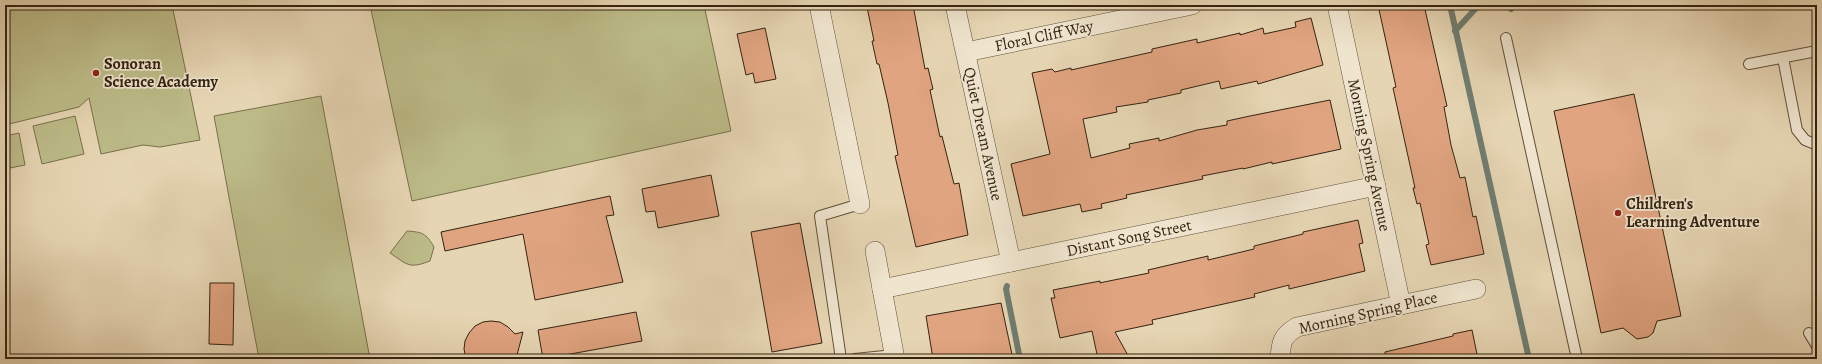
<svg xmlns="http://www.w3.org/2000/svg" width="1822" height="364" viewBox="0 0 1822 364" font-family="Alegreya,serif">
<rect width="100%" height="100%" fill="#e6d5b3"/>
<filter id="stains"><feTurbulence type="fractalNoise" baseFrequency=".005" numOctaves="4"/><feColorMatrix values="0 0 0 0 .2 0 0 0 0 .09 0 0 0 0 .02 0 0 0 .5 -.17"/></filter>
<radialGradient id="worn" r=".72"><stop offset=".6" stop-color="#630" stop-opacity="0"/><stop offset="1" stop-color="#630" stop-opacity=".3"/></radialGradient>
<g fill="#bcbb88" stroke="#78704c">
<polygon points="5,5 172,5 200,140 160,147 143,145 101,154 89,98 79,107 5,125"/>
<polygon points="370,5 704,5 731,131 412,201"/>
<polygon points="321,96 370,359 259,359 214,116"/>
<polygon points="75,116 84,154 42,164 33,126"/>
<polygon points="19,133 25,165 5,169 5,136"/>
<path d="M407,231C422,232 426,233 434,247L430,261C409,269 408,265 390,253Z"/>
</g>
<g fill="none" stroke-linecap="round" stroke-linejoin="round">
<g stroke="#6f7d72" stroke-width="6">
<polyline points="1450,5 1529,359"/>
<polyline points="1509,5 1511,9"/>
<polyline points="1455,31 1478,6 1484,5"/>
<polyline points="1007,286 1006,289 1020,359"/>
</g>
</g>
<g fill="#e0a480" stroke="#342411">
<polygon points="877,5 913,5 925,69 928,68 933,89 930,90 940,137 942,136 954,184 959,183 968,235 916,247 895,156 898,155 888,103 879,64 877,64 872,41 874,41 867,7"/>
<polygon points="1378,5 1424,5 1447,106 1444,107 1451,145 1460,178 1465,177 1473,217 1476,216 1484,254 1431,265 1426,245 1429,244 1420,203 1417,204 1413,188 1415,188 1393,88 1396,87"/>
<polygon points="1311,18 1323,65 1258,84 1257,81 1221,89 1219,81 1181,90 1181,93 1148,100 1148,102 1116,107 1117,112 1083,119 1091,158 1130,148 1129,144 1159,138 1159,141 1197,130 1227,125 1227,121 1250,116 1330,100 1341,149 1272,164 1272,162 1243,169 1243,168 1202,176 1203,179 1126,195 1127,198 1101,204 1102,208 1082,212 1080,204 1023,216 1011,164 1050,154 1032,73 1052,69 1055,72 1071,68 1071,70 1152,52 1152,49 1197,39 1197,43 1240,33 1240,35 1263,28 1264,34 1296,27 1295,22"/>
<polygon points="765,28 776,79 755,83 753,73 746,75 737,34"/>
<polygon points="1634,94 1681,316 1657,321 1653,333 1648,337 1637,339 1623,328 1601,333 1554,111"/>
<polygon points="711,175 719,216 658,228 655,211 646,212 642,189"/>
<polygon points="610,196 614,215 606,216 623,282 535,300 523,234 445,251 441,232"/>
<polygon points="1358,220 1363,243 1359,244 1365,271 1289,289 1289,285 1254,294 1255,297 1152,320 1153,324 1115,332 1130,359 1098,359 1092,331 1060,338 1051,298 1055,298 1053,290 1100,281 1100,283 1104,282 1149,273 1148,270 1208,256 1208,260 1254,249 1254,246 1303,234 1303,232"/>
<polygon points="800,223 822,343 772,352 751,232"/>
<polygon points="210,283 234,283 233,345 209,344"/>
<polygon points="1001,303 1013,359 933,359 926,316"/>
<polygon points="636,312 642,341 543,359 538,330"/>
<polygon points="491,321 500,322 508,327 515,334 523,332 516,359 466,359 464,349 465,341 469,333 475,326 483,322"/>
<polygon points="1472,330 1478,359 1385,359 1385,352 1453,336 1453,334"/>
</g>
<g fill="none" stroke-linecap="round" stroke-linejoin="round">
<defs>
<g id="lane">
<polyline points="1506,38 1577,359"/>
<polyline points="1783,58 1797,130 1805,140 1817,145"/>
<polyline points="1749,64 1817,51"/>
<polyline points="1809,333 1817,346"/>
<polyline points="841,359 820,216 860,204"/>
<polyline points="855,359 894,355"/>
</g>
<g id="street">
<polyline points="819,5 860,204"/>
<polyline points="955,5 1011,262"/>
<polyline points="1337,5 1401,305"/>
<polyline points="966,52 1192,5"/>
<polyline points="875,251 895,359"/>
<polyline points="882,289 1376,186"/>
<path d="M1280,359C1281,342 1282,336 1297,327L1476,289"/>
</g>
</defs>
<use href="#lane" stroke="#60503a" stroke-width="12"/>
<use href="#street" stroke="#60503a" stroke-width="20"/>
<use href="#lane" stroke="#efe4ce" stroke-width="10"/>
<use href="#street" stroke="#efe4ce" stroke-width="19"/>
</g>
<g fill="#8f2418" stroke="#efe4ce" stroke-width="1.5">
<circle cx="96" cy="73" r="4"/>
<circle cx="1618" cy="213" r="4"/>
</g>
<g text-anchor="middle" dominant-baseline="central" stroke-width="3.5" stroke-linejoin="round" paint-order="stroke">
<g font-size="16" fill="#342411" stroke="#efe4ce">
<text transform="translate(1044 36) rotate(-12)">Floral Cliff Way</text>
<text transform="translate(983 134) rotate(78)">Quiet Dream Avenue</text>
<text transform="translate(1369 155) rotate(78)">Morning Spring Avenue</text>
<text transform="translate(1129 238) rotate(-12)">Distant Song Street</text>
<text transform="translate(1368 313) rotate(-13)">Morning Spring Place</text>
</g>
<g font-size="16" font-weight="bold" fill="#342411" stroke="#efe4ce" text-anchor="start">
<text x="104" y="64">Sonoran<tspan x="104" dy="18">Science Academy</tspan></text>
<text x="1626" y="204">Children's<tspan x="1626" dy="18">Learning Adventure</tspan></text>
</g>
</g>
<rect width="1822" height="364" fill="none" stroke="#e6d5b3" stroke-width="20"/>
<rect x="6" y="6" width="1810" height="352" fill="none" stroke="#342411" stroke-width="2"/>
<rect x="10" y="10" width="1802" height="344" fill="none" stroke="#342411"/>
<rect width="100%" height="100%" filter="url(#stains)"/>
<rect width="100%" height="100%" fill="url(#worn)"/>
</svg>
